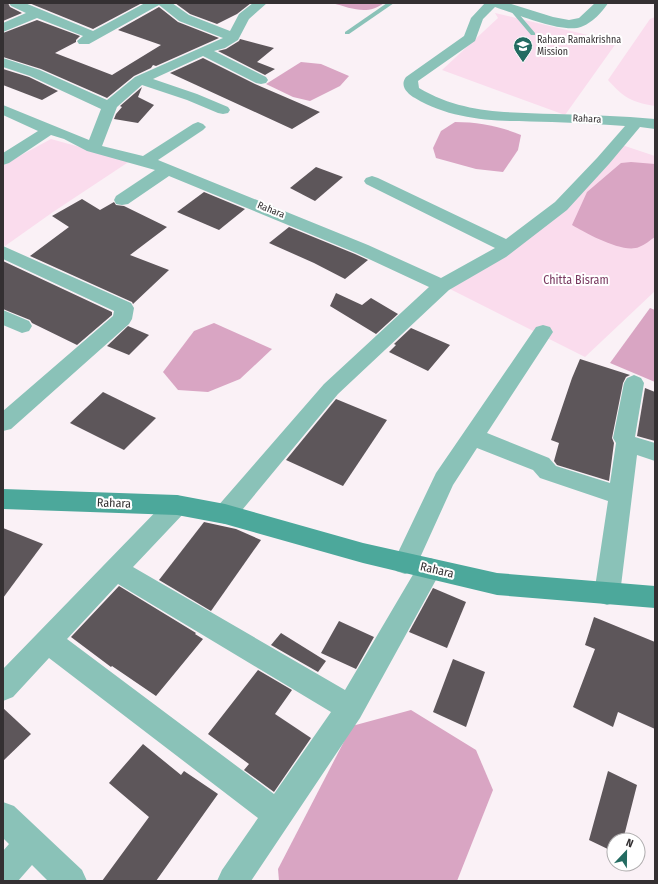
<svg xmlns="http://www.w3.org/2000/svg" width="658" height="884" viewBox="0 0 658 884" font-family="'Fira Sans Condensed',sans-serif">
<rect width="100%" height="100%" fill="#faf1f6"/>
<g fill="#fadced">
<polygon points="495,13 617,42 565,115 442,70 498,18"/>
<path d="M655,17V106C631,102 624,98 608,80L650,19Z"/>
<polygon points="51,139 130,161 53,212 5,246 3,245 3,165"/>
<polygon points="622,145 655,156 655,291 585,357 450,289 505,256"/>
</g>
<g fill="#d9a5c3">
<path d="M332,3H384C367,16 351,8 332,3Z"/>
<polygon points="301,62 321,64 349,76 340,86 310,101 293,97 266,84"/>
<path d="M455,122C479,122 499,126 521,135L518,150L503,172L476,169L436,158L433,148L441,131Z"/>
<path d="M631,162L655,164V237C650,240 645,245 639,247C623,254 586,233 572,225L587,192L621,163Z"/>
<polygon points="650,308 655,310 655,382 610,363"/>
<polygon points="214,323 272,349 240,379 208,392 178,390 163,372 194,331"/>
<polygon points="411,710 476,750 493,790 457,881 279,881 278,869 352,726"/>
</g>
<g fill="#5d565a">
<polygon points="3,3 8,3 10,7 22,13 3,21"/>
<polygon points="29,3 142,3 93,29"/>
<polygon points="175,3 251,3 237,14 217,24 190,14"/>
<polygon points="159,7 178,22 219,38 156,66 153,65 151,68 134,76 107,98 41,69 3,57 3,33 37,20 80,36 76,40 76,42 55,53 112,75 161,45 118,30"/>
<polygon points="240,39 274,48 257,62 275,69 265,75 218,51 226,49 239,41"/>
<polygon points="203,58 255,84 320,112 292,129 170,73"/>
<polygon points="3,69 29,77 58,91 42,100 3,85"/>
<polygon points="142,87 138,97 154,105 138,123 114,119 116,114 122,107 120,106"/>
<polygon points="316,167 343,177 315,201 290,188"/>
<polygon points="204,192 245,209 219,230 177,212"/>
<polygon points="82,199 100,210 114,202 116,205 124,206 167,227 130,255 169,270 133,304 132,302 30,256 69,227 52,216"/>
<polygon points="289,227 355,254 368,260 345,279 314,263 269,243"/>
<polygon points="3,261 112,312 112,315 77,345 32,323 30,320 3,309"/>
<polygon points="336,293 362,305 371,298 398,314 376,334 330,306"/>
<polygon points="128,326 149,335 129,355 107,346"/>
<polygon points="411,328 450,345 428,371 389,352 396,345 394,344"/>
<polygon points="580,359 630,375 626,377 623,383 612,438 614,443 609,481 557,465 554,461 559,443 551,440 572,378"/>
<polygon points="645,388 655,392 655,441 637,436"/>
<polygon points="103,392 156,418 124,450 70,423"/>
<polygon points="336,399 387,420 343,486 286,460"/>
<polygon points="204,522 236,529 261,540 211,611 159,580"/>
<polygon points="3,528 43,544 3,598"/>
<polygon points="119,586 196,633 195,634 203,639 156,696 112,666 111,667 71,637"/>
<polygon points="433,588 466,602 447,648 409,632"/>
<polygon points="594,617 655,642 655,729 618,712 613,727 573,707 595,649 585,645"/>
<polygon points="339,621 374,637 356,669 321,653"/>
<polygon points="281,633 326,661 318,672 271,645"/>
<polygon points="453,659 485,672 466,727 433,712"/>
<polygon points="258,670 292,690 275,714 311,738 274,792 244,770 249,764 208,734"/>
<polygon points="3,708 31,734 3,761"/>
<polygon points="143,744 181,775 184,771 218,794 156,881 102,881 149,817 109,783"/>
<polygon points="608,771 637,785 623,840 614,840 614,852 589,840"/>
</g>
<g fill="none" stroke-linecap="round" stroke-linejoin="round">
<g fill="#8ac2b8" fill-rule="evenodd">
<polygon points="387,3 394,3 349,34 345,34 345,32"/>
<polygon points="511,6 513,7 535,33 535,35 531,35 509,9 508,8"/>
</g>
<g fill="#8ac2b8" fill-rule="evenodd">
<path d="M9,3H25L93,31L145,3H172L189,15L230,31L239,14L253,3H267L249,19L238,40L225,48L214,51L266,77L268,80L266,83L261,84L256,83L203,56L153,79L197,94L228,107L230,110L228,113L223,114L218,113L187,100L142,85L117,107L102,146L143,156L193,124L198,122L203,124L206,127L203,130L158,160L368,245L441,278L495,248L366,184L364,181L366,178L372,176L378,178L506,239L555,202L597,158L625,126C600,124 576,123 552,122C506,121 456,123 415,98C408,94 399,86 406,77L464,36L471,18L485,3H508L553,17L569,20L579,18L595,3H608C602,13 589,26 577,28C556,31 516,14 495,7L483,19L475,41L418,81L419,88C463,114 506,112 555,114C588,115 622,116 655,119V129L640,127L609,164L567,210L506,257L449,290L338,394L233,521L225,524L217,521L213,514L217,507L324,384L429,287L356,253L169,176L128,204L122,205L116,204L114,200L116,196L155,170L87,151L64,139L51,135L9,163L3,165V153L38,131L3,115V105L89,140L101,109L30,76L3,67V58L40,70L107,100L135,77L223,38L179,21L159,5L89,44H79L77,41L83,36L37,18L3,32V23L26,13L11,6Z"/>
<polygon points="3,246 131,303 134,308 132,319 129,324 11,429 3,431 3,411 113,316 114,311 3,259"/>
<polygon points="3,310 29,321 32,326 29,331 22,333 3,325"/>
<polygon points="543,325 550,327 553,332 487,433 549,458 556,466 610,483 616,443 613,438 624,383 627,378 634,375 641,378 644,383 635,437 655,443 655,461 637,455 620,594 616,602 607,605 598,602 594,594 608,501 540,478 533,470 477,448 453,485 414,571 405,574 396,571 393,563 436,473 536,327"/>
<path d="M177,495L185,498L189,505L185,512L133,567L345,690L421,561L430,558L439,561L442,569L360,718L251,881H217L222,870L258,818L49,658L13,697L3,701V669L169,498ZM118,584L331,712L274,794L67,639Z"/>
<polygon points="3,802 14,806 82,870 87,881 48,881 32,865 18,881 3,881 3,851 9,844 3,838"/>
</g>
<polygon fill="#4ca89b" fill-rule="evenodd" points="3,489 177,495 225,504 363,543 497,573 655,586 655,608 497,595 363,563 225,524 177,515 3,509"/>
</g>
<defs>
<symbol id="school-pin" viewBox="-11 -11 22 30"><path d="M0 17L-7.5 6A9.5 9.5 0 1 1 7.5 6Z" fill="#236b61" stroke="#fff"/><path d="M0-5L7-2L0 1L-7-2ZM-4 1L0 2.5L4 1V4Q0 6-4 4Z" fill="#fff"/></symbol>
</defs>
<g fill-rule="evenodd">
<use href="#school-pin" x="512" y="35" width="22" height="30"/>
</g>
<g text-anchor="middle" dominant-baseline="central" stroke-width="4" stroke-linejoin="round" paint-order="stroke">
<g font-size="10" fill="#343032" stroke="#fff" text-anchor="start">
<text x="537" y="40">Rahara Ramakrishna<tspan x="537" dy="12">Mission</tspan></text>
</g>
<g font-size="10" fill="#343032" stroke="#fff">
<text transform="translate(587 119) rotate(3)">Rahara</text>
<text transform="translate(271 210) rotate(22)">Rahara</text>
</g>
<g font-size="12" fill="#783960" stroke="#fff">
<text x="576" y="280">Chitta Bisram</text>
</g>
<g font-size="12" fill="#343032" stroke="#fff">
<text transform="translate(114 503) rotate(2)">Rahara</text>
<text transform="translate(437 570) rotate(13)">Rahara</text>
</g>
</g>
<rect width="658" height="884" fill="none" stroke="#343032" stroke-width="8"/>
<g transform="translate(626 852) rotate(22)"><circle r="19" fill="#ffffff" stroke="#aeacad"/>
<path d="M0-3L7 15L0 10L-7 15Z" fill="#236b61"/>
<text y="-6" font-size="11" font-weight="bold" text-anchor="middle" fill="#343032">N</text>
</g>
</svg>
